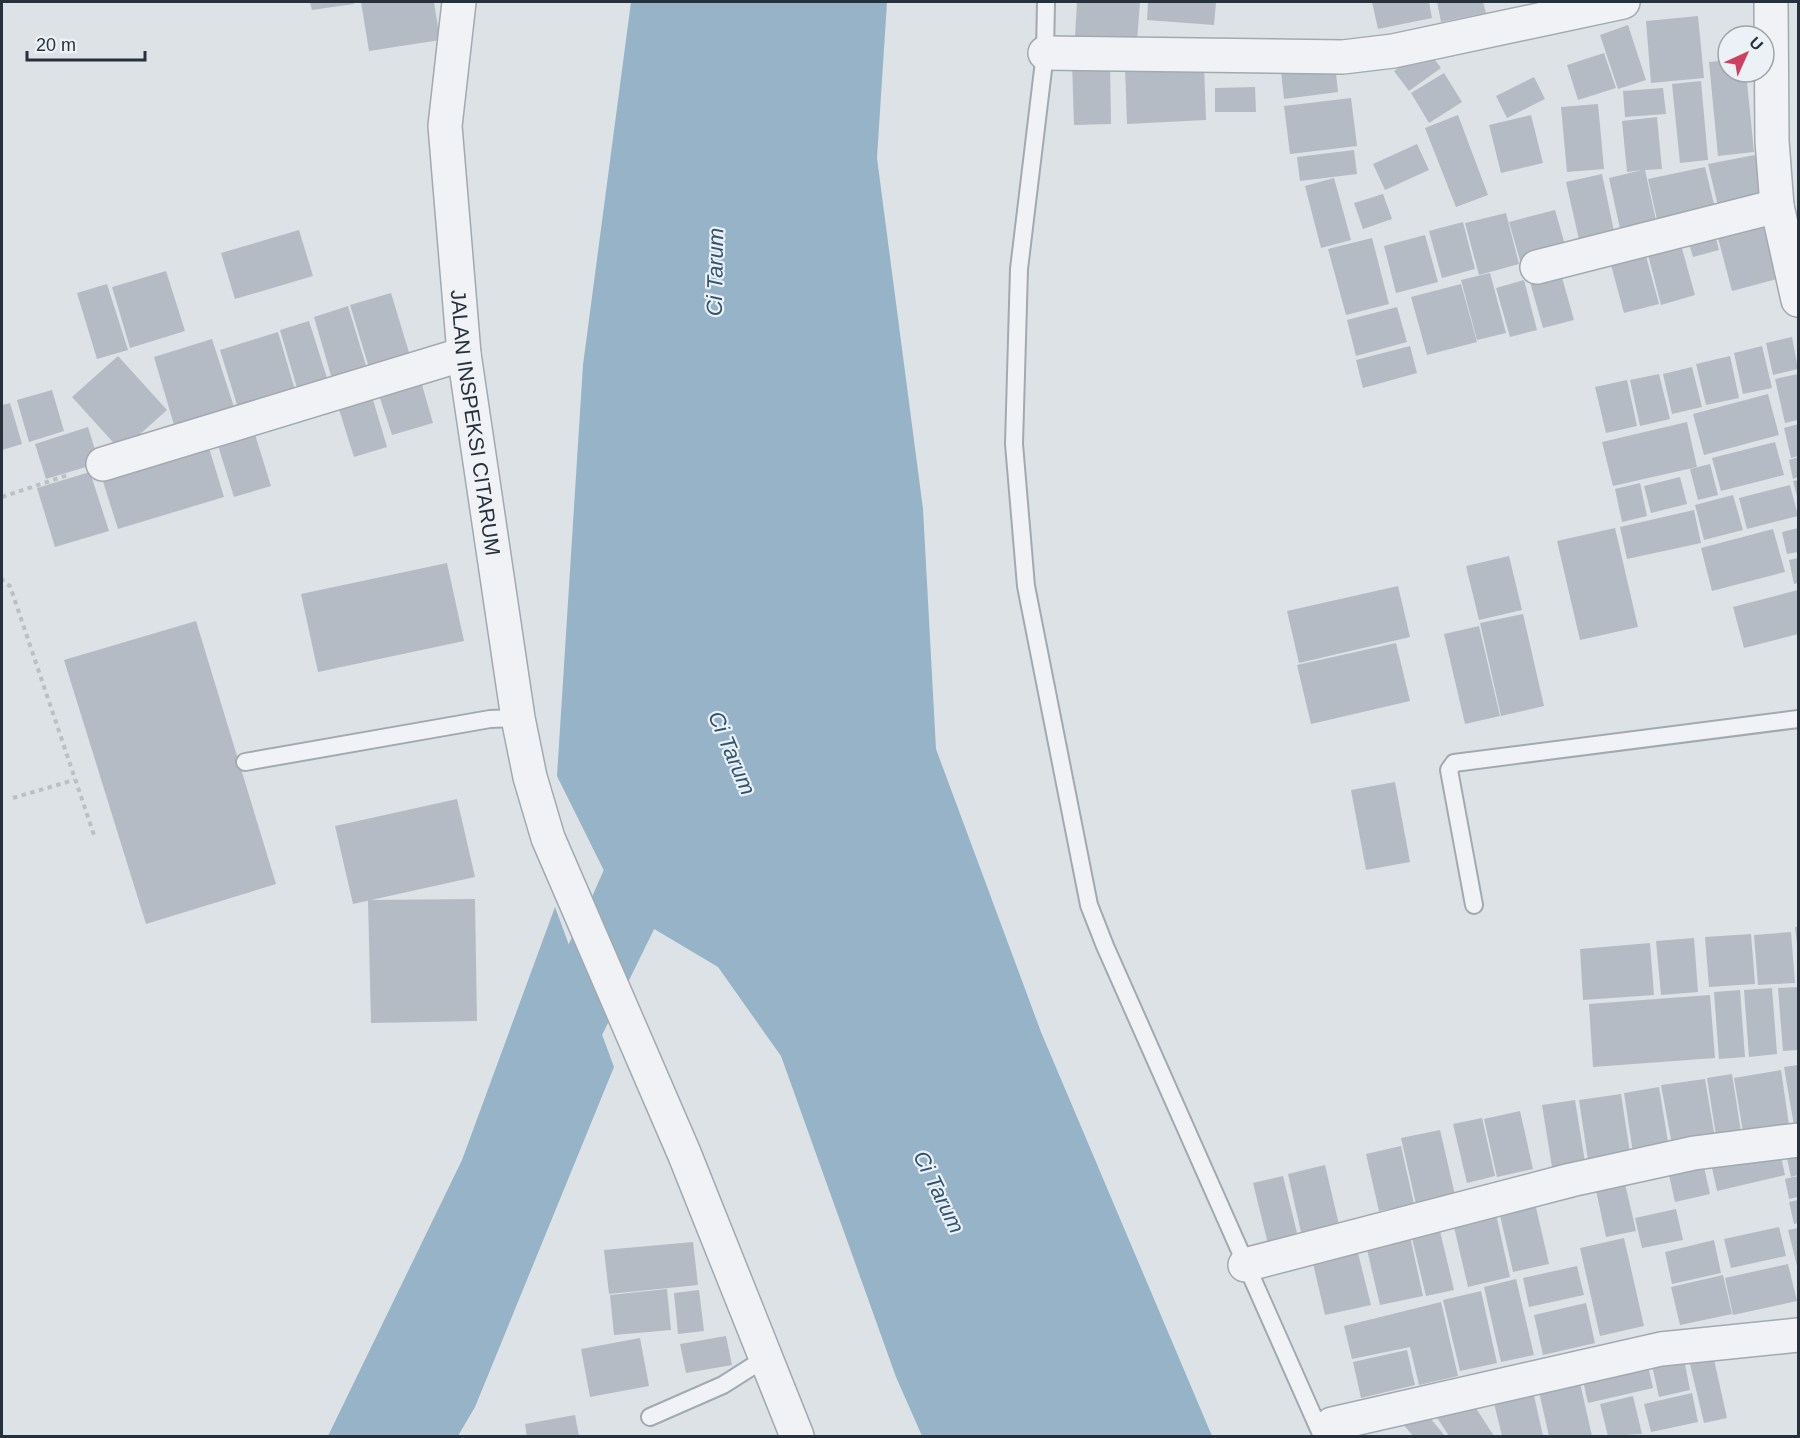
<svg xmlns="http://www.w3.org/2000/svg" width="1800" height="1438" viewBox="0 0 1800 1438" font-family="Helvetica,sans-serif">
<rect width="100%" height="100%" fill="#dde2e7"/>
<g fill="#97b3c8">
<polygon points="631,2 887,2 877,158 923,509 936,749 1041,1032 1212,1436 922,1436 896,1377 781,1056 718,967 624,911 557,776 583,365"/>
<polygon points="555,907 614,1067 475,1407 458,1436 328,1436 462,1160"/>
</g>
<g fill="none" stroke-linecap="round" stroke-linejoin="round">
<polyline stroke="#97b3c8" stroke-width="70" points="543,1076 624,911 663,822"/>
</g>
<g fill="#b4bbc4">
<polygon points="310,2 354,2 354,4 312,10"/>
<polygon points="361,2 434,2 440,40 369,51"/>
<polygon points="1077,2 1140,2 1137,41 1075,36"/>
<polygon points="1148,2 1216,2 1214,25 1147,20"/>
<polygon points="1372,2 1429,2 1432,18 1378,29"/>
<polygon points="1437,2 1483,2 1486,13 1441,22"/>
<polygon points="1698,16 1704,78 1651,83 1646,21"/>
<polygon points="1628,25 1646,80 1618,89 1600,35"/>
<polygon points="1426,48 1441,68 1409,91 1394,71"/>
<polygon points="1604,53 1616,88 1578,100 1567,65"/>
<polygon points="1728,60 1728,72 1746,72 1754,152 1718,156 1709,62"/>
<polygon points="1110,61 1111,124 1074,125 1072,62"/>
<polygon points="1335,64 1338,92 1284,99 1281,71"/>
<polygon points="1204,65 1206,120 1127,124 1125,67"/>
<polygon points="1444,73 1462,102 1429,123 1411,93"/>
<polygon points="1534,77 1545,99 1507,118 1496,96"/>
<polygon points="1701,81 1708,160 1680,163 1672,84"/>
<polygon points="1255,87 1256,112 1215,112 1215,88"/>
<polygon points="1663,88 1666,114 1625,117 1623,91"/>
<polygon points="1351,98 1357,146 1290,154 1284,106"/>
<polygon points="1598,104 1604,169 1567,172 1561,107"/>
<polygon points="1458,115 1488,195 1456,207 1425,128"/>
<polygon points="1531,115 1543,163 1501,173 1489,125"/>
<polygon points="1657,117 1662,169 1645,170 1657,225 1621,233 1609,178 1642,170 1627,172 1622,121"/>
<polygon points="1417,144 1429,170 1385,190 1373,164"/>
<polygon points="1354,150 1357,174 1300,181 1297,157"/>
<polygon points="1755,155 1764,196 1718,206 1708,164"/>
<polygon points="1705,167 1716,212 1658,224 1648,179"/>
<polygon points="1602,174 1615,236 1580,244 1566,182"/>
<polygon points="1334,178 1351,240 1321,248 1305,186"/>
<polygon points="1383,194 1392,219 1363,229 1354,203"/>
<polygon points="1555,210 1567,252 1521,264 1509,222"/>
<polygon points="1506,213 1519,264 1479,275 1465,223"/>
<polygon points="1761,218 1777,279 1732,291 1716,230"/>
<polygon points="1463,222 1475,269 1442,278 1429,231"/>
<polygon points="1713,227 1719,250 1693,257 1686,234"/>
<polygon points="299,230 313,276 235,299 221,253"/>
<polygon points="1425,235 1438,282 1396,293 1384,246"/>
<polygon points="1372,238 1389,304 1346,315 1328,249"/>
<polygon points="1679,238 1695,295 1661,305 1646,247"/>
<polygon points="1646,256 1659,304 1624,313 1611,265"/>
<polygon points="166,271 185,331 130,348 112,287"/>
<polygon points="1490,273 1506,333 1477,340 1461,280"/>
<polygon points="1561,274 1574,320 1543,328 1530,282"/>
<polygon points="1524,280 1537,330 1510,337 1496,288"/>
<polygon points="107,284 128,350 97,359 77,293"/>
<polygon points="1461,284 1477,342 1427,355 1411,297"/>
<polygon points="391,293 411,359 370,371 350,305"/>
<polygon points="348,306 367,369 332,379 314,317"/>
<polygon points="1397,307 1407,342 1356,356 1347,320"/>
<polygon points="309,321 327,378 297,388 280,330"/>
<polygon points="278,332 295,390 238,408 220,350"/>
<polygon points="1792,337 1798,369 1773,375 1766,343"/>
<polygon points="212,339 234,407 174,425 154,357"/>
<polygon points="1410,346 1417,373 1363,388 1356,360"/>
<polygon points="1762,346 1772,388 1743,394 1734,353"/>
<polygon points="118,356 167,410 121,451 72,397"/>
<polygon points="1730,356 1739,398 1706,405 1696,364"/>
<polygon points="1692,367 1702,407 1672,414 1663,374"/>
<polygon points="1659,374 1670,419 1640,426 1630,380"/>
<polygon points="1798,374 1798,420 1785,423 1775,379"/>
<polygon points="1627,380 1637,426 1606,433 1595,387"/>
<polygon points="422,385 433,423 392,435 380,398"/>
<polygon points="52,390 64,431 29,442 17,400"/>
<polygon points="371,393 387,447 354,457 337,403"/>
<polygon points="1768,394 1779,435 1704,455 1693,414"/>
<polygon points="10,403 22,444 2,450 2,405"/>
<polygon points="1687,422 1697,467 1613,486 1602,442"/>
<polygon points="1798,424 1798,456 1791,458 1784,428"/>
<polygon points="88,427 99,463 46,479 35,444"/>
<polygon points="253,428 271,486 234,497 216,439"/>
<polygon points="206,438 224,497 118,529 99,469"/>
<polygon points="1775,442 1784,475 1721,491 1712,458"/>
<polygon points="1798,457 1798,477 1793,479 1789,460"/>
<polygon points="1710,464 1718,495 1698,500 1690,469"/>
<polygon points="90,472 109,531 55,547 37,488"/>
<polygon points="1680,477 1687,504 1651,513 1644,486"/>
<polygon points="1798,480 1798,500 1793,481"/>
<polygon points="1640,483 1647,516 1622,522 1615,489"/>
<polygon points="1790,485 1798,516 1747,529 1739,498"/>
<polygon points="1733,495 1743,530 1704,540 1695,505"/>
<polygon points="1694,510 1701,543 1627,559 1620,527"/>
<polygon points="1615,528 1638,627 1580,640 1557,541"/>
<polygon points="1798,528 1798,552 1787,554 1782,532"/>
<polygon points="1773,529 1785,572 1712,591 1701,548"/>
<polygon points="1509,556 1522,610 1479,620 1466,566"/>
<polygon points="1798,558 1798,583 1794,584 1789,560"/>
<polygon points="447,563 464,641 318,672 301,594"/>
<polygon points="1398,586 1410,637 1299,663 1287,611"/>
<polygon points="1798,590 1798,634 1744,648 1733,607"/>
<polygon points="1523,614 1544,706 1501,716 1480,623"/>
<polygon points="196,621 276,884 146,924 64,660"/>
<polygon points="1479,626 1500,716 1465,724 1444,634"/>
<polygon points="1396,643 1410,701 1311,724 1297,665"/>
<polygon points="1395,782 1410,862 1366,870 1351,790"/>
<polygon points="457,799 475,877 353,904 335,826"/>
<polygon points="475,899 477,1021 371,1023 368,900"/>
<polygon points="1795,927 1798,927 1798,944 1797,944"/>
<polygon points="1791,932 1795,983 1758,985 1754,935"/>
<polygon points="1751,934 1755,984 1709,987 1705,937"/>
<polygon points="1694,938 1698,992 1661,995 1656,941"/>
<polygon points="1650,943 1654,995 1583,1000 1580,949"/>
<polygon points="1798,987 1798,1050 1783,1051 1778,988"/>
<polygon points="1772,988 1777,1054 1749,1057 1744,990"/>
<polygon points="1740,990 1745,1057 1719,1059 1714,992"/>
<polygon points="1710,995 1715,1058 1593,1067 1589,1004"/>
<polygon points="1798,1065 1798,1125 1794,1126 1784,1067"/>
<polygon points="1781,1070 1789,1125 1743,1132 1734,1078"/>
<polygon points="1732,1074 1741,1132 1716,1136 1707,1078"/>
<polygon points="1705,1079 1715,1138 1672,1145 1661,1085"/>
<polygon points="1659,1087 1669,1148 1633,1153 1624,1093"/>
<polygon points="1621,1094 1630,1153 1588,1160 1579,1100"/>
<polygon points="1575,1100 1585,1162 1552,1167 1542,1105"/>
<polygon points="1520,1111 1533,1169 1497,1177 1484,1119"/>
<polygon points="1482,1118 1495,1176 1467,1183 1453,1124"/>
<polygon points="1440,1130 1455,1195 1416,1204 1401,1138"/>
<polygon points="1401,1146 1414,1204 1379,1211 1366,1154"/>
<polygon points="1798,1146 1798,1175 1791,1177 1785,1149"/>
<polygon points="1779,1148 1785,1175 1717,1191 1711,1163"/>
<polygon points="1702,1158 1710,1194 1675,1202 1667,1166"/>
<polygon points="1325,1165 1340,1229 1302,1237 1288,1174"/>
<polygon points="1623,1175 1636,1231 1606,1237 1594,1181"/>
<polygon points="1283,1176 1298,1237 1268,1244 1253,1183"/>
<polygon points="1798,1176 1798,1197 1789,1199 1785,1179"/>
<polygon points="1798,1200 1798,1223 1794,1224 1789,1202"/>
<polygon points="1535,1203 1549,1264 1513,1272 1499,1211"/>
<polygon points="1676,1209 1683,1240 1642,1248 1635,1218"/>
<polygon points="1496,1214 1510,1277 1468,1287 1453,1223"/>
<polygon points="1439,1227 1454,1290 1426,1296 1411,1234"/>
<polygon points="1779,1227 1786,1256 1731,1268 1724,1239"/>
<polygon points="1798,1228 1798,1270 1788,1230"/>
<polygon points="1409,1232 1423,1296 1380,1305 1365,1241"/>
<polygon points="1624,1238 1644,1326 1600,1336 1580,1248"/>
<polygon points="1714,1240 1721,1273 1672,1284 1665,1252"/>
<polygon points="693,1242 698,1285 609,1294 604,1250"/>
<polygon points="1357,1249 1371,1305 1325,1315 1312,1259"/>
<polygon points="1788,1264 1797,1301 1733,1315 1725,1278"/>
<polygon points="1577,1266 1584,1295 1529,1307 1523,1278"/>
<polygon points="1723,1275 1732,1314 1680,1325 1671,1287"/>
<polygon points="1516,1279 1534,1355 1501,1362 1484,1287"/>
<polygon points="667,1289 671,1330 614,1335 610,1295"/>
<polygon points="699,1290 704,1331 678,1334 674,1293"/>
<polygon points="1481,1291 1497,1363 1460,1371 1443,1300"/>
<polygon points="1441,1302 1458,1376 1419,1385 1410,1347 1352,1359 1344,1326"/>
<polygon points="1586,1303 1595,1343 1543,1355 1534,1315"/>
<polygon points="726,1336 732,1365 686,1373 680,1344"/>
<polygon points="640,1338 649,1386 590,1397 581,1349"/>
<polygon points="1407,1350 1415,1385 1361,1398 1353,1362"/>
<polygon points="1683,1354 1690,1390 1659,1397 1651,1361"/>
<polygon points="1713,1355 1727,1418 1704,1423 1689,1360"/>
<polygon points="1646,1357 1653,1388 1588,1403 1581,1372"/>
<polygon points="1578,1374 1592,1436 1549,1436 1537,1383"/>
<polygon points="1531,1382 1543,1436 1502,1436 1491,1391"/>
<polygon points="1692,1393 1698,1422 1651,1432 1644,1404"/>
<polygon points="1468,1396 1494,1436 1449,1436 1436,1416"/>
<polygon points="1633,1396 1642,1434 1608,1436 1600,1404"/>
<polygon points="1421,1407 1445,1436 1413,1436 1402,1423"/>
<polygon points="575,1415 579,1436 527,1436 525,1424"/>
</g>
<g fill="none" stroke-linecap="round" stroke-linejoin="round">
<defs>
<g id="service">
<polyline points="1046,2 1045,53 1019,269 1014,444 1026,586 1089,905 1105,946 1322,1436"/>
<polyline points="245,762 490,719 518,718"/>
<polyline points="1474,905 1449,770 1454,763 1798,719"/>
<polyline points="650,1417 723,1385 767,1357"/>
</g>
<g id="minor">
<path id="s1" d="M459,2L445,126L464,354L518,718L530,777L548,838L684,1153L797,1436"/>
<polyline points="1771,2 1772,141 1777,206 1798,300"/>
<polyline points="1045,53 1343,57 1393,51 1623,2"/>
<polyline points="1537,267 1777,206"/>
<polyline points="103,464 464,354"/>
<polyline points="1245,1265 1571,1180 1694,1153 1798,1140"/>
<polyline points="1332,1424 1661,1349 1798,1335"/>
</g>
</defs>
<use href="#service" stroke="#a2a9b1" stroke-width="20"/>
<use href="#minor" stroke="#a2a9b1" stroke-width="36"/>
<g stroke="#bbc0c5" stroke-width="4" stroke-dasharray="4.5 4.5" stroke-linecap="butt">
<polyline points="2,497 68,475"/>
<polyline points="2,578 3,582 10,586 94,835"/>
<polyline points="13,798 74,780"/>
</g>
<use href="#service" stroke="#f0f2f5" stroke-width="16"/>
<use href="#minor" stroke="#f0f2f5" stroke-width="33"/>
</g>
<g text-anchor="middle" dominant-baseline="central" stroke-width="4.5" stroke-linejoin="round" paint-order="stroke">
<g font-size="21" fill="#26313e" stroke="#ecf1f5">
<text stroke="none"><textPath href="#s1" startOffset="423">JALAN INSPEKSI CITARUM</textPath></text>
</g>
<g font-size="22" font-style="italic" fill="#305372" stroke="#ecf1f5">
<text transform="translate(715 272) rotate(-89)">Ci Tarum</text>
<text transform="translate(732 753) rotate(67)">Ci Tarum</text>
<text transform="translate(939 1192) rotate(64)">Ci Tarum</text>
</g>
</g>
<rect width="1800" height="1438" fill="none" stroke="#26313e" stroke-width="6"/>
<g transform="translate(1746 54) rotate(45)"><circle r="28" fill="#ecf1f5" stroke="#9da4ac" stroke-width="1.5"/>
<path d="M0-4.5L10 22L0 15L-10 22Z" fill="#cf3f61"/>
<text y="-9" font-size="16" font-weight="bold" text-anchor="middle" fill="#26313e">U</text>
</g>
<path d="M27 51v9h118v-9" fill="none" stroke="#26313e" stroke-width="3"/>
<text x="36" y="51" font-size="18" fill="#26313e" stroke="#ecf1f5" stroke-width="4.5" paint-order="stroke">20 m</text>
</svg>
